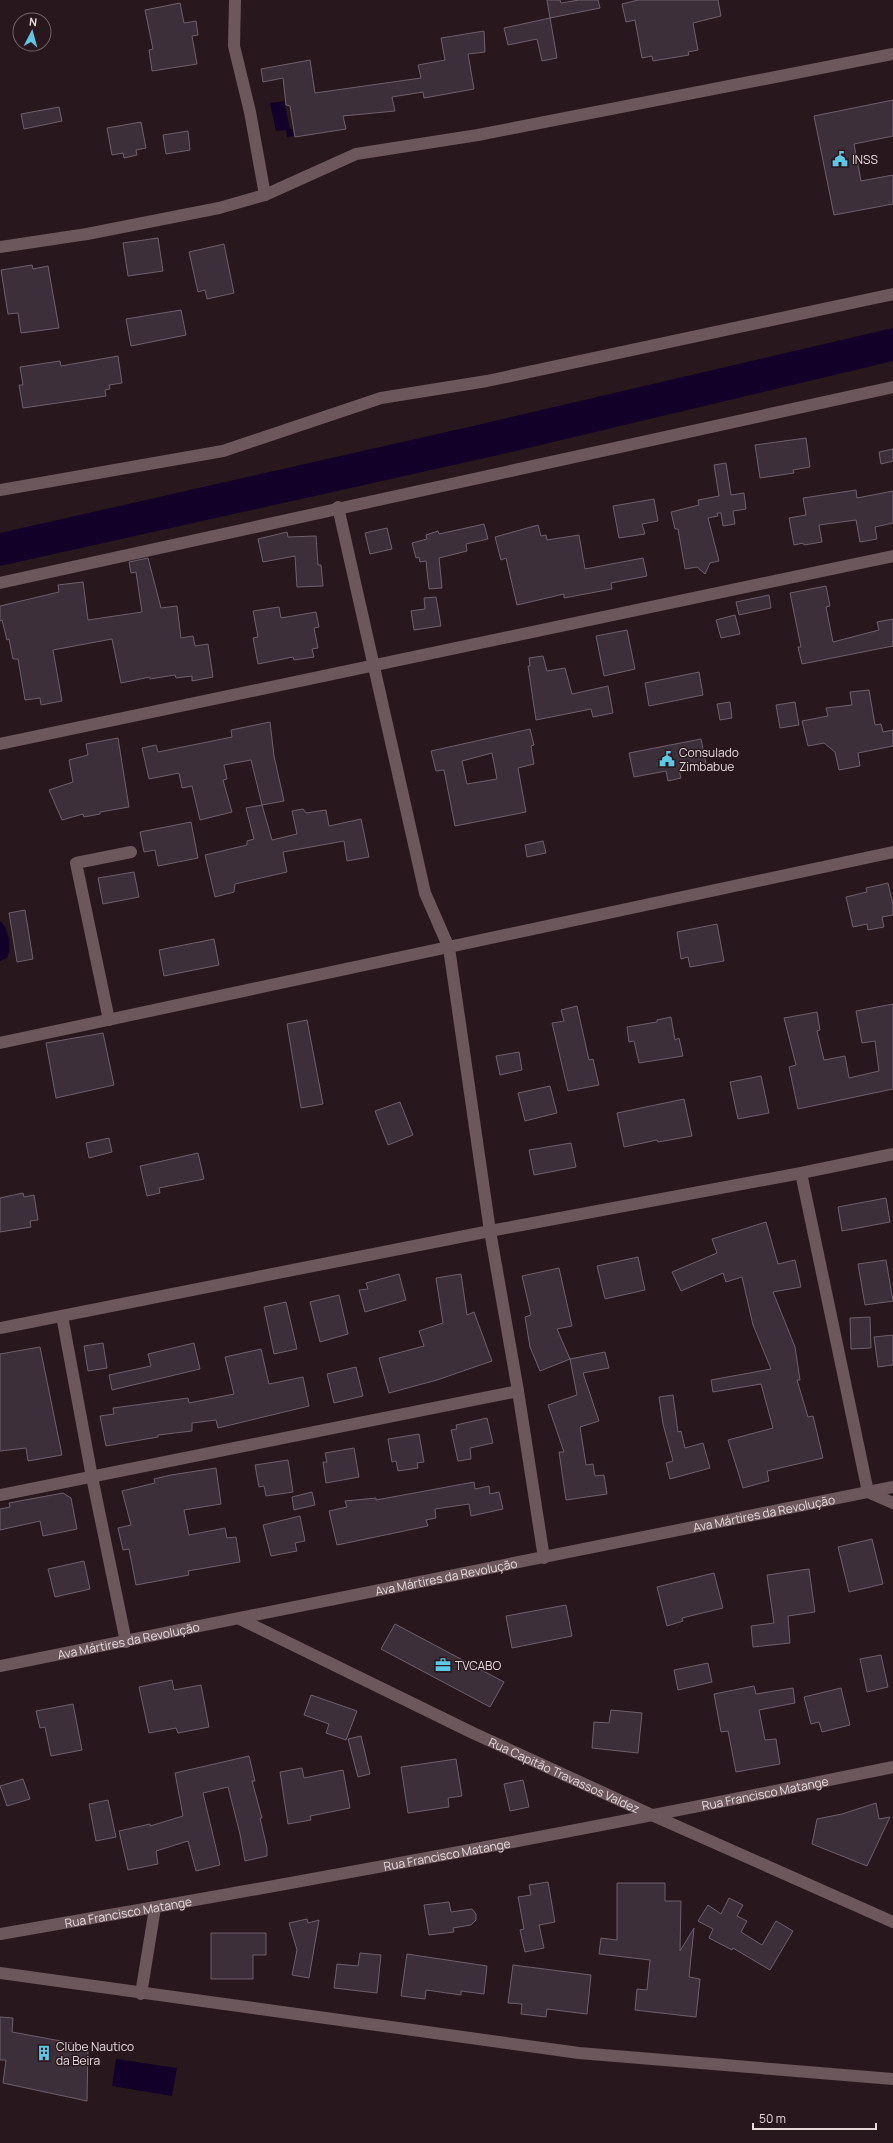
<svg xmlns="http://www.w3.org/2000/svg" width="893" height="2143" viewBox="0 0 893 2143" font-family="Manrope,sans-serif">
<rect width="100%" height="100%" fill="#28171d"/>
<g fill="#130028">
<polygon points="284,101 290,129 292,129 294,136 287,137 286,130 276,131 270,103"/>
<polygon points="893,328 893,361 503,454 0,566 0,533 473,426"/>
<path d="M0,921C9,928 12,948 7,958L0,961Z"/>
<polygon points="116,2059 177,2068 172,2096 112,2086"/>
</g>
<g fill="#3d2f3a" stroke="#6e5f6c" fill-rule="evenodd">
<polygon points="547,0 560,0 561,3 579,0 598,0 600,8 550,18"/>
<polygon points="638,0 718,0 721,16 693,23 698,50 688,52 689,55 653,61 652,56 642,58 635,20 626,22 622,4"/>
<polygon points="180,3 184,23 196,21 198,35 192,36 197,64 152,71 149,50 153,49 145,10"/>
<polygon points="550,18 557,58 542,61 537,39 508,45 504,28"/>
<polygon points="484,31 485,52 468,54 474,89 424,98 423,92 392,97 395,111 343,116 346,129 295,137 290,106 286,105 283,78 263,82 261,69 310,60 315,93 421,78 418,65 445,60 441,38"/>
<polygon points="893,100 893,136 854,144 861,181 893,175 893,204 834,215 814,116"/>
<polygon points="59,107 62,121 24,129 21,114"/>
<polygon points="141,122 146,148 136,150 137,155 124,158 123,153 112,155 107,128"/>
<polygon points="188,131 190,150 166,154 163,135"/>
<polygon points="158,238 163,271 128,276 123,243"/>
<polygon points="224,244 234,293 207,299 205,290 198,292 189,252"/>
<polygon points="32,265 33,269 48,266 59,328 21,333 18,313 8,314 1,270"/>
<polygon points="181,310 186,335 131,346 126,319"/>
<polygon points="118,356 122,383 109,385 110,389 105,390 106,396 23,408 19,385 23,385 20,367 60,361 61,366"/>
<polygon points="806,438 810,467 793,470 794,473 760,478 755,445"/>
<polygon points="893,449 893,461 881,464 879,452"/>
<polygon points="726,463 731,495 744,493 746,509 733,511 735,524 723,526 721,513 717,513 718,516 708,518 719,561 710,563 705,574 697,567 685,569 678,529 675,529 671,512 699,505 698,500 719,496 714,465"/>
<polygon points="856,490 857,498 893,491 893,523 875,527 877,539 860,542 856,520 819,525 822,542 804,545 803,543 794,545 789,518 806,515 803,498"/>
<polygon points="654,499 658,521 642,524 645,534 619,538 613,506"/>
<polygon points="484,524 488,539 466,544 467,551 439,558 442,588 429,589 426,561 420,562 419,557 416,558 412,543 427,539 426,535 438,531 439,534"/>
<polygon points="538,525 541,536 546,535 547,540 579,535 585,569 643,558 647,576 611,583 612,589 564,598 564,594 517,605 506,558 501,560 495,537"/>
<polygon points="387,528 392,549 370,554 365,533"/>
<polygon points="287,532 288,537 316,536 318,565 321,565 323,586 297,587 295,556 263,562 258,539"/>
<polygon points="148,558 161,608 177,606 181,638 193,636 195,646 208,644 213,677 192,681 192,676 176,678 175,675 150,679 150,677 121,683 112,639 53,650 62,701 41,705 40,698 25,700 18,659 13,659 9,639 7,640 2,620 0,621 0,606 59,592 58,585 83,582 88,620 142,612 136,572 131,573 129,562"/>
<polygon points="826,586 830,606 826,607 833,642 879,630 877,622 893,619 893,646 802,664 798,647 801,647 790,593"/>
<polygon points="769,595 771,608 739,615 736,602"/>
<polygon points="436,597 441,626 414,630 411,611 425,609 424,598"/>
<polygon points="279,607 281,618 316,612 319,627 314,628 318,648 312,649 314,657 294,660 293,657 258,664 253,638 258,637 253,611"/>
<polygon points="735,615 740,634 721,638 716,620"/>
<polygon points="627,630 635,669 604,676 596,636"/>
<polygon points="543,656 547,671 565,668 572,694 608,686 613,713 593,717 591,709 536,720 528,666 530,666 529,658"/>
<polygon points="699,672 703,695 649,706 645,683"/>
<polygon points="869,690 875,725 881,724 883,732 893,730 893,746 858,753 860,766 839,770 835,752 824,743 808,746 802,721 828,716 826,708 852,705 850,692"/>
<polygon points="730,702 732,718 720,720 717,704"/>
<polygon points="795,702 799,725 780,728 776,705"/>
<polygon points="270,722 274,756 284,801 262,805 251,760 224,765 227,779 223,780 232,812 200,820 192,786 182,788 179,773 149,779 142,748 156,745 158,752 232,737 231,730"/>
<path d="M530,729L534,745L531,746L534,764L518,768L526,812L455,826L444,770L436,771L431,751ZM492,753L497,779L467,784L462,761Z"/>
<polygon points="118,738 129,807 100,812 100,814 84,817 83,814 62,820 49,790 73,782 69,760 88,755 86,744"/>
<polygon points="701,739 706,764 679,770 681,778 668,781 666,771 634,777 629,753"/>
<polygon points="262,805 272,840 297,834 292,811 303,809 306,813 326,810 329,826 361,819 369,857 347,861 344,841 283,852 287,872 235,884 234,892 215,897 205,855 247,845 247,841 254,839 246,808"/>
<polygon points="191,822 198,858 158,866 155,850 144,852 140,832"/>
<polygon points="543,841 546,853 527,857 525,845"/>
<polygon points="134,872 139,897 103,904 98,878"/>
<polygon points="888,883 893,905 893,915 882,917 884,927 868,930 867,924 853,927 846,897 867,892 866,888"/>
<polygon points="25,910 33,959 17,962 9,913"/>
<polygon points="717,924 724,961 690,967 688,957 681,959 677,932"/>
<polygon points="214,939 219,965 164,976 159,950"/>
<polygon points="893,1004 893,1089 798,1109 789,1067 796,1065 784,1018 817,1012 820,1030 817,1031 824,1060 845,1056 849,1078 879,1071 875,1041 862,1043 856,1011"/>
<polygon points="577,1006 589,1060 593,1059 599,1085 568,1091 552,1023 564,1021 561,1010"/>
<polygon points="671,1017 675,1040 679,1038 683,1056 639,1063 634,1041 629,1042 627,1027 657,1022 657,1020"/>
<polygon points="307,1020 323,1104 301,1108 287,1024"/>
<polygon points="103,1033 114,1085 56,1098 46,1043"/>
<polygon points="519,1052 522,1070 500,1075 496,1056"/>
<polygon points="761,1076 769,1113 738,1119 730,1082"/>
<polygon points="550,1086 557,1113 525,1121 518,1093"/>
<polygon points="684,1099 692,1136 658,1142 657,1140 624,1147 617,1113"/>
<polygon points="400,1102 413,1135 388,1145 375,1111"/>
<polygon points="109,1138 112,1152 89,1158 86,1143"/>
<polygon points="571,1143 576,1167 534,1175 529,1150"/>
<polygon points="198,1153 204,1179 159,1188 160,1193 147,1196 140,1166"/>
<polygon points="23,1193 24,1197 34,1195 38,1220 30,1221 31,1227 0,1232 0,1198"/>
<polygon points="886,1198 890,1222 842,1231 838,1207"/>
<polygon points="766,1222 778,1264 795,1260 801,1287 773,1292 795,1347 800,1380 797,1380 808,1417 813,1416 823,1458 767,1471 769,1481 743,1488 728,1440 773,1428 761,1384 713,1392 711,1380 771,1369 753,1325 742,1277 726,1282 723,1273 681,1291 672,1272 717,1253 712,1239"/>
<polygon points="638,1257 645,1290 605,1299 597,1266"/>
<polygon points="886,1260 893,1301 865,1305 858,1264"/>
<polygon points="559,1268 572,1326 557,1329 570,1359 540,1371 530,1347 525,1317 531,1315 522,1276"/>
<polygon points="399,1274 406,1300 365,1312 359,1290 368,1289 366,1283"/>
<polygon points="461,1274 467,1315 474,1312 492,1361 437,1380 389,1393 379,1358 424,1346 419,1331 443,1323 436,1278"/>
<polygon points="339,1295 348,1334 320,1342 310,1302"/>
<polygon points="286,1302 297,1349 274,1354 264,1307"/>
<polygon points="870,1317 871,1348 851,1349 850,1318"/>
<polygon points="893,1335 893,1365 878,1367 874,1337"/>
<polygon points="103,1343 107,1368 88,1371 84,1346"/>
<polygon points="194,1343 200,1369 112,1390 109,1375 151,1366 148,1354"/>
<polygon points="40,1347 62,1455 28,1461 26,1448 0,1451 0,1354"/>
<polygon points="261,1349 269,1384 303,1377 309,1406 218,1428 216,1420 192,1423 192,1431 158,1435 158,1437 106,1446 100,1416 114,1414 113,1408 188,1398 189,1403 234,1394 225,1357"/>
<polygon points="605,1352 609,1368 583,1373 599,1421 580,1427 586,1465 593,1464 595,1476 604,1475 607,1494 566,1500 559,1452 564,1452 548,1405 577,1395 570,1359"/>
<polygon points="356,1367 363,1396 334,1403 327,1374"/>
<polygon points="673,1395 678,1432 681,1431 685,1448 703,1443 710,1468 670,1479 666,1463 673,1461 663,1424 659,1397"/>
<polygon points="487,1418 493,1443 470,1448 471,1459 458,1461 451,1430 457,1429 456,1425"/>
<polygon points="419,1434 424,1462 417,1463 418,1468 398,1471 396,1461 392,1462 388,1439"/>
<polygon points="354,1448 359,1477 326,1483 323,1462 327,1462 325,1453"/>
<polygon points="288,1460 293,1492 266,1496 264,1486 259,1487 255,1465"/>
<polygon points="216,1468 221,1504 184,1510 189,1535 225,1528 227,1538 236,1537 240,1562 188,1571 189,1575 136,1585 129,1549 123,1550 118,1528 131,1525 122,1491 155,1483 154,1479 171,1475"/>
<polygon points="474,1482 475,1489 489,1486 490,1494 499,1492 503,1509 471,1516 469,1504 435,1509 436,1518 426,1520 428,1526 337,1545 329,1511 347,1507 345,1501 376,1498 376,1500"/>
<polygon points="312,1492 315,1505 294,1510 292,1497"/>
<polygon points="63,1493 71,1498 77,1529 43,1536 40,1521 0,1530 0,1509 10,1507 9,1503"/>
<polygon points="300,1516 305,1541 295,1543 297,1551 271,1556 263,1525"/>
<polygon points="872,1539 883,1584 849,1592 838,1547"/>
<polygon points="84,1561 90,1589 55,1597 48,1569"/>
<polygon points="809,1569 815,1612 788,1616 790,1643 753,1647 751,1626 774,1623 767,1575"/>
<polygon points="714,1573 723,1608 682,1618 683,1621 667,1626 657,1587"/>
<polygon points="566,1605 572,1636 512,1648 506,1616"/>
<polygon points="395,1624 504,1682 490,1707 381,1649"/>
<polygon points="881,1655 888,1687 867,1692 860,1659"/>
<polygon points="708,1663 712,1682 678,1690 674,1670"/>
<polygon points="172,1680 174,1690 201,1685 209,1727 178,1733 176,1728 149,1733 139,1687"/>
<polygon points="754,1686 756,1694 793,1688 795,1703 759,1710 765,1740 776,1739 780,1764 736,1772 728,1731 721,1732 714,1694"/>
<polygon points="841,1688 850,1725 822,1732 819,1722 811,1724 804,1697"/>
<polygon points="311,1695 357,1711 346,1740 326,1733 329,1724 304,1715"/>
<polygon points="73,1704 82,1750 51,1756 45,1727 40,1728 36,1711"/>
<polygon points="611,1710 642,1713 638,1753 592,1748 594,1722 609,1723"/>
<polygon points="361,1736 370,1774 358,1777 348,1739"/>
<polygon points="249,1756 255,1781 252,1781 262,1818 260,1818 267,1848 267,1856 245,1861 240,1834 228,1787 203,1793 220,1865 196,1871 188,1841 156,1851 158,1864 128,1870 119,1831 150,1824 150,1826 183,1816 175,1773"/>
<polygon points="456,1759 462,1796 448,1798 449,1807 408,1813 401,1767"/>
<polygon points="302,1768 304,1778 343,1770 350,1808 310,1816 311,1820 288,1824 280,1772"/>
<polygon points="23,1779 30,1799 7,1806 0,1786"/>
<polygon points="523,1780 529,1807 510,1811 504,1784"/>
<polygon points="108,1800 116,1837 96,1841 89,1804"/>
<polygon points="876,1803 879,1819 890,1817 867,1866 812,1844 817,1819 842,1814"/>
<polygon points="548,1882 555,1922 539,1925 544,1948 525,1952 520,1930 524,1929 518,1897 531,1895 529,1885"/>
<polygon points="617,1883 665,1883 665,1901 681,1901 680,1951 694,1928 689,1977 700,1979 696,2017 635,2010 637,1989 647,1990 650,1960 599,1954 601,1938 617,1940"/>
<polygon points="729,1898 743,1905 737,1916 747,1921 741,1932 762,1945 776,1921 793,1931 770,1970 733,1948 732,1950 709,1938 713,1929 698,1921 708,1905 721,1914"/>
<polygon points="449,1902 451,1912 472,1909 476,1914 476,1920 471,1925 453,1928 454,1932 429,1935 424,1905"/>
<polygon points="307,1919 308,1923 319,1920 309,1978 292,1975 297,1950 289,1923"/>
<polygon points="211,1933 266,1933 266,1955 253,1955 253,1979 211,1979"/>
<polygon points="360,1953 381,1955 377,1993 334,1988 337,1964 358,1966"/>
<polygon points="407,1954 487,1966 484,1994 461,1991 461,1995 426,1990 425,1999 401,1996"/>
<polygon points="513,1965 591,1975 587,2014 547,2009 546,2017 521,2014 522,2004 508,2003"/>
<polygon points="0,2017 13,2018 12,2032 88,2046 87,2101 3,2083 6,2060 0,2060"/>
</g>
<g fill="none" stroke-linecap="round" stroke-linejoin="round">
<g stroke="#6c575d" stroke-width="12">
<polyline points="235,0 234,46 250,112 265,195"/>
<polyline points="0,247 87,234 219,208 265,195 356,154 478,135 893,54"/>
<polyline points="0,490 223,451 381,398 487,381 893,294"/>
<polyline points="338,507 425,893 449,948 490,1231 518,1391 544,1558"/>
<polyline points="0,583 893,387"/>
<polyline points="0,744 893,556"/>
<polyline points="109,1020 76,863 131,852"/>
<polyline points="0,1043 893,852"/>
<polyline points="801,1173 868,1492 893,1503"/>
<polyline points="62,1316 92,1477 126,1642"/>
<polyline points="0,1328 490,1231 801,1173 893,1154"/>
<polyline points="0,1495 518,1391"/>
<path id="s1" d="M240,1619L473,1733L654,1816L893,1922"/>
<path id="s2" d="M0,1666L893,1487"/>
<path id="s3" d="M0,1934C299,1883 596,1828 893,1767"/>
<polyline points="0,1973 579,2053 893,2079"/>
<polyline points="141,1994 155,1908"/>
</g>
</g>
<defs>
<symbol id="civic-bare" viewBox="-9 -9 18 18"><path d="M-.6-6.5H3V-4.5H.6V-3L4-1V1h2V6H-6V1h2V-1L-.6-3ZM-1.2 2.5V6h2.4V2.5Z" fill="#5bc8e6" stroke="#28171d" stroke-width="2.5" paint-order="stroke"/></symbol>
<symbol id="office-bare" viewBox="-9 -9 18 18"><path d="M-6-3h4V-5.5h4V-3h4V5H-6ZM-1-4.5V-3h2v-1.5ZM-6 0V1H6V0Z" fill="#5bc8e6" stroke="#28171d" stroke-width="2.5" paint-order="stroke"/></symbol>
<symbol id="building-bare" viewBox="-9 -9 18 18"><path d="M-4-6H4V6H1V3H-1V6H-4ZM-2.5-4.3h1.7v1.8h-1.7ZM.8-4.3h1.7v1.8H.8ZM-2.5-1h1.7V.8h-1.7ZM.8-1h1.7V.8H.8Z" fill="#5bc8e6" stroke="#28171d" stroke-width="2.5" paint-order="stroke"/></symbol>
</defs>
<g fill-rule="evenodd">
<use href="#civic-bare" x="829" y="148" width="22" height="22"/>
<use href="#civic-bare" x="656" y="748" width="22" height="22"/>
<use href="#office-bare" x="432" y="1654" width="22" height="22"/>
<use href="#building-bare" x="33" y="2042" width="22" height="22"/>
</g>
<g text-anchor="middle" dominant-baseline="central" stroke-width="3" stroke-linejoin="round" paint-order="stroke">
<g font-size="12" fill="#e6dadd" stroke="#28171d" text-anchor="start">
<text x="852" y="159">INSS</text>
<text x="679" y="752">Consulado<tspan x="679" dy="14">Zimbabue</tspan></text>
<text x="455" y="1665">TVCABO</text>
<text x="56" y="2046">Clube Nautico<tspan x="56" dy="14">da Beira</tspan></text>
</g>
<g font-size="12" fill="#e6dadd" stroke="#28171d">
<text stroke="none"><textPath href="#s2" startOffset="779">Ava Mártires da Revolução</textPath></text>
<text stroke="none"><textPath href="#s2" startOffset="455">Ava Mártires da Revolução</textPath></text>
<text stroke="none"><textPath href="#s2" startOffset="131">Ava Mártires da Revolução</textPath></text>
<text stroke="none"><textPath href="#s1" startOffset="360">Rua Capitão Travassos Valdez</textPath></text>
<text stroke="none"><textPath href="#s3" startOffset="778">Rua Francisco Matange</textPath></text>
<text stroke="none"><textPath href="#s3" startOffset="454">Rua Francisco Matange</textPath></text>
<text stroke="none"><textPath href="#s3" startOffset="130">Rua Francisco Matange</textPath></text>
</g>
</g>
<g transform="translate(32 32) rotate(6)"><circle r="19" fill="#28171d" stroke="#74656a"/>
<path d="M0-3L7 15L0 10L-7 15Z" fill="#5bc8e6"/>
<text y="-6" font-size="11" font-weight="bold" text-anchor="middle" fill="#e6dadd">N</text>
</g>
<path d="M753 2123v6h123v-6" fill="none" stroke="#e6dadd" stroke-width="2"/>
<text x="759" y="2123" font-size="12" fill="#e6dadd" stroke="#28171d" stroke-width="3" paint-order="stroke">50 m</text>
</svg>
